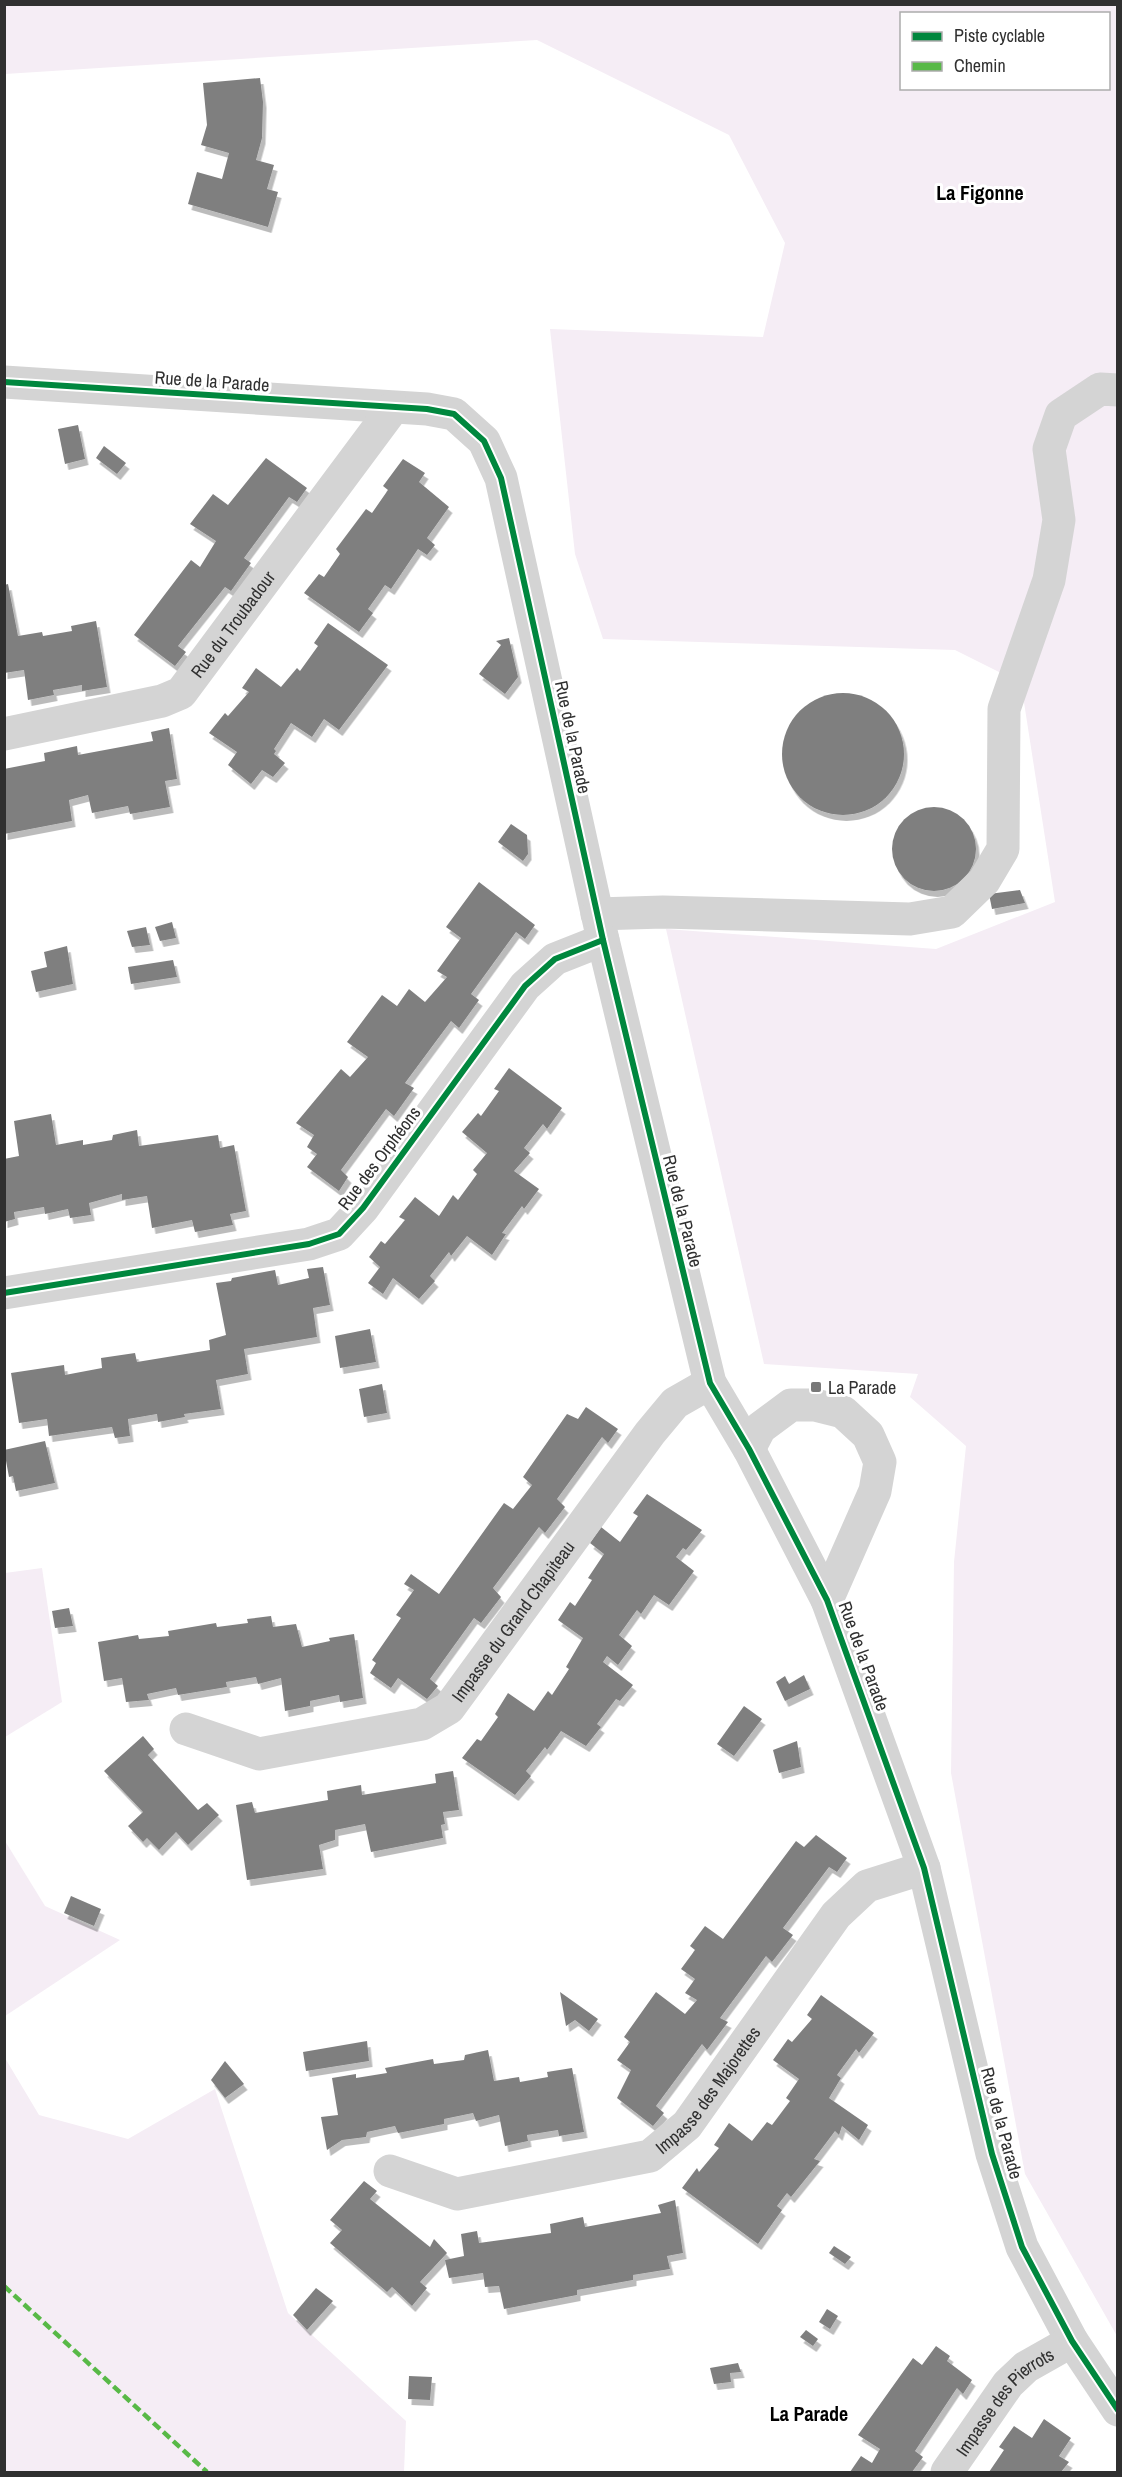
<svg xmlns="http://www.w3.org/2000/svg" width="1122" height="2477" viewBox="0 0 1122 2477" font-family="'Archivo Narrow',sans-serif">
<defs>
<filter id="shadow"><feDropShadow dx="3.5" dy="6" stdDeviation="0" flood-color="#0004"/></filter>
</defs>
<rect width="100%" height="100%" fill="#fff"/>
<g fill="#f5edf5" fill-rule="evenodd">
<path d="M5,5H1117V2336L1025,2174L951,1773L954,1562L966,1446L910,1397L918,1374L764,1364L666,929L936,949L1055,902L1021,683L955,650L603,639L575,554L550,329L763,337L785,243L729,135L537,40L5,74ZM902,14H1108V88H902Z"/>
<polygon points="42,1568 62,1702 5,1737 5,1573"/>
<polygon points="5,1841 45,1906 120,1940 5,2016"/>
<polygon points="5,2058 39,2115 128,2139 215,2089 288,2313 406,2421 404,2472 5,2472"/>
</g>
<g fill="#7f7f7f" filter="url(#shadow)">
<polygon points="260,78 263,102 262,138 256,160 274,165 267,189 278,192 268,227 188,204 197,172 222,179 229,153 201,145 207,125 203,83"/>
<polygon points="78,425 85,459 65,464 58,429"/>
<polygon points="104,446 126,463 117,474 96,458"/>
<polygon points="266,458 307,488 297,502 289,497 244,558 251,563 231,591 225,587 178,646 186,652 175,666 134,635 191,560 200,567 216,541 190,524 213,494 228,505"/>
<polygon points="403,459 425,473 419,482 449,507 427,538 435,545 427,555 418,549 391,589 385,585 368,609 373,613 359,632 304,593 319,574 324,577 340,554 336,549 366,509 372,513 388,490 383,486"/>
<polygon points="8,584 18,636 42,632 43,636 72,631 71,626 96,621 107,687 82,691 82,685 53,690 54,695 28,700 24,670 4,673 4,585"/>
<polygon points="328,623 388,665 339,730 324,719 312,737 291,723 274,749 276,751 274,754 285,763 273,777 262,770 251,784 228,765 237,752 209,733 225,713 228,716 249,692 242,688 256,668 281,687 297,668 300,671 318,646 314,643"/>
<polygon points="509,638 518,677 505,694 479,674 501,645 496,641"/>
<circle cx="843" cy="754" r="61"/>
<polygon points="169,728 177,779 165,781 170,807 130,814 128,806 92,813 88,795 69,800 72,821 4,834 4,769 45,761 44,753 77,746 78,755 153,741 151,732"/>
<circle cx="934" cy="849" r="42"/>
<polygon points="511,824 527,835 528,854 523,861 498,842"/>
<polygon points="479,882 535,925 525,939 516,932 471,994 479,1000 459,1028 451,1021 405,1083 414,1088 394,1116 386,1109 341,1170 348,1177 339,1191 307,1167 317,1154 307,1147 314,1135 296,1123 341,1069 350,1077 368,1057 347,1042 382,995 397,1006 409,989 425,1002 447,977 437,971 461,938 446,927"/>
<polygon points="1020,890 1025,903 992,909 989,894"/>
<polygon points="172,922 176,938 160,941 155,927"/>
<polygon points="146,927 150,945 132,947 127,931"/>
<polygon points="67,946 73,984 36,992 31,971 47,967 44,952"/>
<polygon points="173,960 177,977 131,984 128,967"/>
<polygon points="509,1068 562,1108 547,1129 543,1124 524,1148 530,1153 514,1171 539,1189 524,1209 522,1206 502,1233 506,1234 492,1255 467,1236 451,1256 449,1252 430,1276 435,1281 419,1299 393,1278 383,1294 368,1283 380,1267 369,1257 381,1241 385,1244 405,1220 399,1217 415,1197 439,1216 453,1195 458,1200 477,1174 473,1170 487,1153 462,1132 478,1113 481,1116 499,1091 494,1089"/>
<polygon points="51,1114 56,1145 83,1140 83,1145 112,1140 113,1135 137,1130 139,1146 218,1135 220,1148 234,1145 246,1211 230,1214 233,1225 195,1232 192,1220 152,1228 147,1196 122,1200 122,1194 89,1203 91,1215 70,1218 68,1209 45,1214 44,1207 14,1212 15,1219 4,1222 4,1159 19,1156 14,1121"/>
<polygon points="323,1267 330,1305 313,1308 317,1337 244,1349 248,1374 216,1380 221,1409 184,1414 185,1417 158,1422 157,1414 128,1419 130,1436 115,1438 112,1427 49,1436 47,1419 19,1423 11,1373 64,1365 65,1375 102,1368 101,1358 135,1353 137,1362 210,1350 209,1340 226,1335 216,1283 231,1281 232,1278 275,1270 278,1285 309,1278 307,1269"/>
<polygon points="370,1329 376,1362 340,1368 335,1336"/>
<polygon points="382,1384 387,1413 364,1417 359,1389"/>
<polygon points="586,1407 618,1429 608,1443 602,1437 557,1499 565,1507 545,1533 539,1527 493,1588 501,1597 481,1623 474,1618 430,1679 438,1686 427,1699 398,1678 391,1688 370,1673 376,1663 372,1660 401,1618 396,1615 414,1590 404,1584 411,1574 439,1594 504,1503 513,1509 532,1485 523,1477 567,1414 578,1419"/>
<polygon points="45,1441 55,1483 16,1491 13,1476 9,1477 4,1450"/>
<polygon points="647,1494 702,1530 686,1550 683,1548 676,1557 694,1571 669,1605 654,1595 641,1614 637,1610 619,1635 632,1646 618,1665 607,1656 603,1662 633,1685 620,1701 616,1699 597,1724 601,1727 586,1746 561,1731 547,1750 545,1747 526,1771 531,1776 515,1795 462,1758 477,1739 481,1741 498,1717 495,1714 508,1693 534,1711 548,1691 552,1695 569,1669 566,1667 583,1638 558,1620 570,1602 575,1606 592,1580 588,1578 604,1554 590,1543 601,1527 620,1542 638,1516 633,1513"/>
<polygon points="69,1608 73,1626 55,1628 52,1611"/>
<polygon points="271,1616 273,1627 296,1624 302,1647 330,1641 329,1638 354,1634 363,1698 340,1702 339,1695 310,1701 310,1706 285,1711 281,1678 258,1684 256,1677 226,1682 227,1687 178,1695 176,1688 147,1694 149,1700 126,1702 122,1678 104,1681 98,1642 138,1635 139,1639 169,1636 168,1631 216,1623 217,1627 248,1623 247,1619"/>
<polygon points="804,1675 810,1689 785,1701 776,1682 785,1676 789,1684"/>
<polygon points="744,1706 762,1719 734,1756 717,1744"/>
<polygon points="143,1736 154,1749 148,1755 198,1810 207,1803 219,1815 188,1845 176,1832 159,1850 147,1838 143,1842 128,1826 143,1812 104,1771"/>
<polygon points="797,1741 801,1767 779,1773 773,1750"/>
<polygon points="453,1771 459,1810 443,1812 445,1824 441,1825 443,1838 371,1852 365,1824 335,1830 335,1840 319,1845 323,1869 247,1880 236,1805 252,1802 255,1813 328,1800 327,1791 361,1785 362,1795 436,1783 435,1774"/>
<polygon points="816,1835 847,1858 837,1872 829,1867 783,1928 793,1935 772,1962 766,1956 720,2018 728,2022 707,2050 702,2044 656,2106 664,2113 653,2126 617,2098 631,2070 617,2060 630,2042 624,2037 656,1992 685,2014 697,2000 685,1993 695,1979 681,1969 695,1950 690,1946 705,1926 723,1939 796,1841 804,1847"/>
<polygon points="71,1896 101,1909 94,1926 64,1913"/>
<polygon points="560,1992 598,2019 589,2031 575,2020 566,2026"/>
<polygon points="821,1995 874,2033 859,2053 856,2049 837,2075 841,2078 829,2098 868,2125 859,2140 842,2126 839,2135 835,2131 814,2159 820,2161 791,2197 787,2193 777,2206 782,2210 758,2244 682,2188 697,2168 699,2172 719,2148 714,2145 729,2123 752,2141 767,2122 772,2125 790,2101 786,2098 799,2079 773,2060 788,2039 792,2042 812,2019 807,2015"/>
<polygon points="367,2041 369,2061 306,2071 303,2052"/>
<polygon points="488,2050 494,2081 519,2077 520,2082 548,2077 547,2072 572,2068 584,2132 559,2136 558,2130 527,2135 528,2141 505,2146 499,2115 476,2121 473,2113 444,2119 444,2124 398,2133 395,2126 367,2132 366,2137 342,2140 327,2150 321,2117 338,2115 332,2078 356,2074 356,2078 387,2073 385,2068 433,2059 434,2064 464,2060 465,2055"/>
<polygon points="225,2061 244,2084 225,2098 211,2080"/>
<polygon points="364,2181 377,2191 370,2199 430,2247 434,2239 447,2253 420,2282 427,2288 412,2306 392,2287 387,2292 330,2243 342,2230 330,2220"/>
<polygon points="675,2200 683,2253 667,2256 670,2269 633,2275 633,2280 577,2290 577,2295 504,2309 499,2286 485,2287 483,2273 449,2278 445,2260 464,2256 461,2234 477,2231 479,2243 551,2233 550,2224 583,2217 585,2227 661,2213 658,2205"/>
<polygon points="834,2246 851,2257 845,2264 829,2253"/>
<polygon points="316,2288 333,2301 307,2330 293,2315"/>
<polygon points="827,2309 838,2316 830,2329 819,2322"/>
<polygon points="806,2330 818,2339 813,2346 800,2337"/>
<polygon points="936,2346 950,2356 947,2361 972,2380 963,2394 957,2388 915,2451 923,2457 912,2472 850,2472 861,2456 872,2463 880,2449 858,2435 913,2358 922,2365"/>
<polygon points="738,2363 741,2372 730,2373 731,2382 714,2384 710,2368"/>
<polygon points="409,2376 432,2377 430,2400 408,2399"/>
<polygon points="1044,2419 1071,2438 1059,2456 1069,2462 1061,2472 989,2472 1004,2450 999,2447 1014,2426 1032,2438"/>
</g>
<g fill="none" stroke-linecap="round" stroke-linejoin="round">
<g stroke="#d4d4d4" stroke-width="33">
<polyline points="4,382 427,409 454,414 484,441 501,478 603,940 710,1383 749,1449 827,1600 924,1868 992,2154 1022,2247 1072,2341 1118,2410"/>
<path id="s1" d="M4,734L162,701L181,693L393,408"/>
<polyline points="597,914 663,912 910,919 952,912 984,881 1003,849 1004,709 1049,580 1059,520 1049,449 1061,415 1100,389 1118,390"/>
<polyline points="4,1293 309,1244 339,1234 363,1208 525,986 555,959 603,940"/>
<polyline points="749,1449 760,1428 791,1405 815,1405 843,1412 868,1435 880,1462 875,1491 827,1600"/>
<path id="s2" d="M186,1729L259,1754L422,1724L449,1708L650,1433L675,1403L710,1383"/>
<path id="s3" d="M390,2171L457,2194L650,2156L687,2125L836,1915L867,1886L924,1868"/>
<path id="s4" d="M947,2472L1008,2384L1026,2367L1072,2341"/>
</g>
<polyline stroke="#58b947" stroke-width="4.5" stroke-dasharray="9 4.5" stroke-linecap="butt" points="4,2286 207,2472"/>
<defs>
<g id="cycleway">
<polyline points="4,382 427,409 454,414 484,441 501,478 603,940 710,1383 749,1449 827,1600 924,1868 992,2154 1022,2247 1072,2341 1118,2410"/>
<polyline points="4,1293 309,1244 339,1234 363,1208 525,986 555,959 603,940"/>
</g>
</defs>
<use href="#cycleway" stroke="#fff" stroke-width="10"/>
<use href="#cycleway" stroke="#00873e" stroke-width="6"/>
</g>
<rect fill="#787878" stroke="#fff" stroke-width="2" x="810" y="1381" width="12" height="12" rx="3"/>
<g text-anchor="middle" dominant-baseline="central" stroke-width="6" stroke-linejoin="round" paint-order="stroke">
<g font-size="18" fill="#303030" stroke="#fff">
<text transform="translate(212 381) rotate(4)">Rue de la Parade</text>
<text stroke="none"><textPath href="#s1" startOffset="268">Rue du Troubadour</textPath></text>
<text transform="translate(573 737) rotate(78)">Rue de la Parade</text>
<text transform="translate(379 1158) rotate(-53)">Rue des Orphéons</text>
<text transform="translate(683 1211) rotate(76)">Rue de la Parade</text>
<text stroke="none"><textPath href="#s2" startOffset="382">Impasse du Grand Chapiteau</textPath></text>
<text transform="translate(864 1656) rotate(70)">Rue de la Parade</text>
<text stroke="none"><textPath href="#s3" startOffset="356">Impasse des Majorettes</textPath></text>
<text transform="translate(1002 2123) rotate(75)">Rue de la Parade</text>
<text stroke="none"><textPath href="#s4" startOffset="92">Impasse des Pierrots</textPath></text>
</g>
<g font-size="18" fill="#303030" stroke="#fff" text-anchor="start">
<text x="828" y="1387">La Parade</text>
</g>
<g font-size="20" font-weight="bold" fill="#000" stroke="#fff">
<text x="980" y="192">La Figonne</text>
<text x="809" y="2413">La Parade</text>
</g>
</g>
<rect width="1122" height="2477" fill="none" stroke="#303030" stroke-width="12"/>
<rect x="900" y="12" width="210" height="78" fill="#ffffff" stroke="#acacac" stroke-width="1.5"/>
<rect x="912" y="32" width="30" height="9" fill="#00873e" stroke="#acacac" stroke-width="1.5"/>
<text x="954" y="42" font-size="18" fill="#303030">Piste cyclable</text>
<rect x="912" y="62" width="30" height="9" fill="#58b947" stroke="#acacac" stroke-width="1.5"/>
<text x="954" y="72" font-size="18" fill="#303030">Chemin</text>
</svg>
